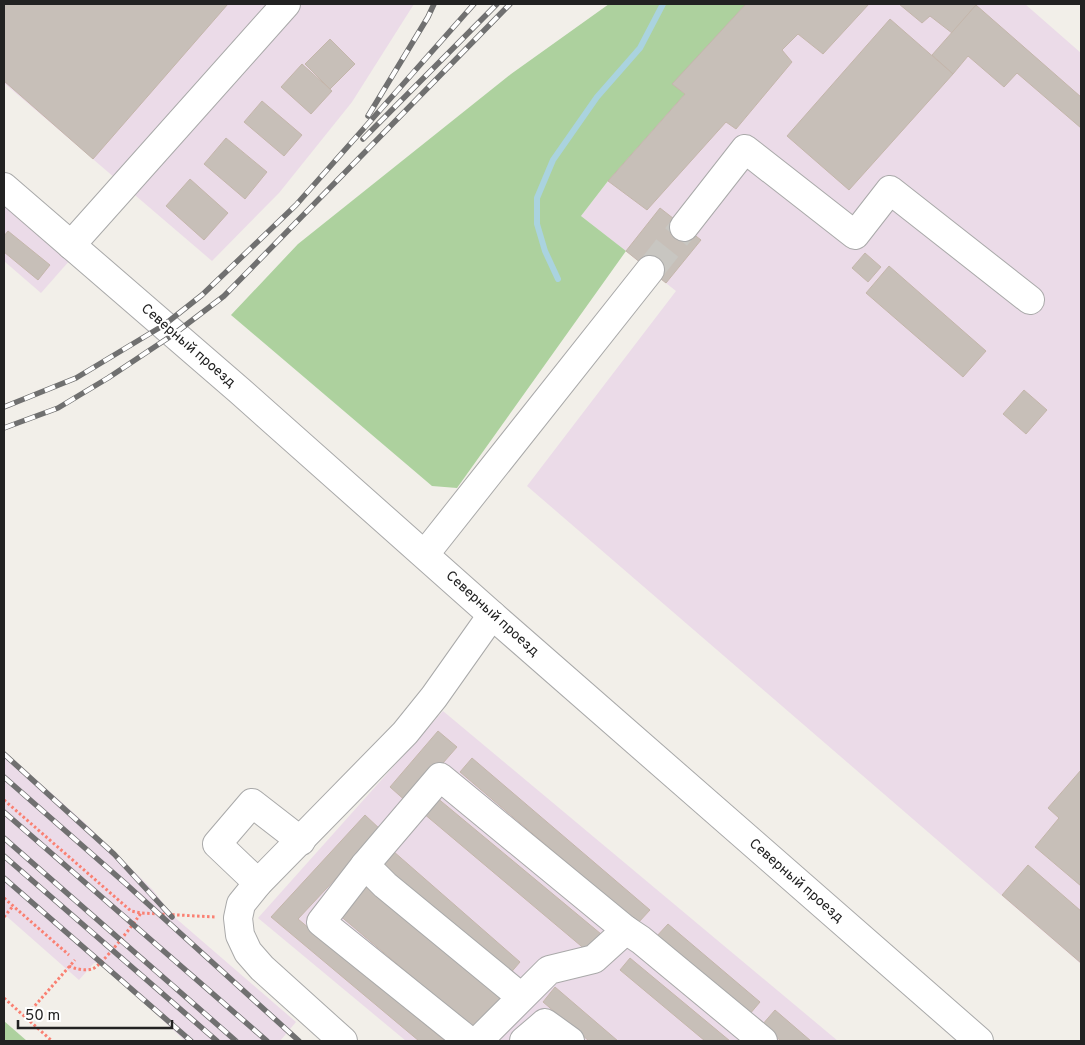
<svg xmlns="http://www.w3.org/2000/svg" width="1085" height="1045" viewBox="0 0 1085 1045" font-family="Overpass,sans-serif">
<rect width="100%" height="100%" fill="#f2efe9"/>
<g fill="#ebdbe8">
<polygon points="4,4 414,4 352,102 279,193 212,261 4,83"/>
<polygon points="746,4 1025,4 1081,53 1081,964 527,486 676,291 581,216 608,181 685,93 672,84"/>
<polygon points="4,203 70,260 41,293 4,261"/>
<polygon points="443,711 838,1041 406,1041 258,918"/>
<polygon points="4,751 85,823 153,890 172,915 296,1022 280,1041 185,1041 101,963 94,963 79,980 4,914"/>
</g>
<g fill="#add19e">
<polygon points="609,4 746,4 673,84 685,94 608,181 581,216 626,251 457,488 432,486 231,315 298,244 511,74"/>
<polygon points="4,1021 27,1041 4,1041"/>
</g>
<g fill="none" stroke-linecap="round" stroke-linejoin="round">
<polyline stroke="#aad3df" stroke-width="6" points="558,279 545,251 537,224 537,198 553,160 597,97 640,48 663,4"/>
</g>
<g fill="#c7bfb8" stroke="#c4b6ab">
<polygon points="4,4 228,4 93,159 4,81"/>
<polygon points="746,4 869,4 823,54 798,34 782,50 792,62 736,129 726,122 647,210 608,181 685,94 672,84"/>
<polygon points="899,4 974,4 976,5 952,33 930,16 922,23"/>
<polygon points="976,5 1081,97 1081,128 1017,73 1004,87 968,56 953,74 932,55"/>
<polygon points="890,19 953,74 849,190 787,136"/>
<polygon points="330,39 355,64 330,89 305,64"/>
<polygon points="302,64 332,91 311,114 281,87"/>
<polygon points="262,101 302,135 284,156 244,122"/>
<polygon points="226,138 267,172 245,199 204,164"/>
<polygon points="190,179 228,213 204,240 166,206"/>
<polygon points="660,208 701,240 666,283 626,251"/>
<polygon points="8,231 50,265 38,280 4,252 4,236"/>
<polygon points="865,253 881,267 868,282 852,268"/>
<polygon points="889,266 986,351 963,377 866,293"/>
<polygon points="1024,390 1047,410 1026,434 1003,414"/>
<polygon points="438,731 457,747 408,803 390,787"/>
<polygon points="472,758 650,910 638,923 460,772"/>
<polygon points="1081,770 1081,886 1035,847 1059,818 1048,808"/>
<polygon points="436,797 601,934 587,951 423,813"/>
<polygon points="365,815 381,830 298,919 445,1041 419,1041 271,917"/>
<polygon points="393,851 520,962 508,976 381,865"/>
<polygon points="1028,865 1081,911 1081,963 1002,895"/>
<polygon points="364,883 501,998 474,1029 338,914"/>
<polygon points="668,924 760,1002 749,1015 656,937"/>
<polygon points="630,958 730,1041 705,1041 620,970"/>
<polygon points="555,987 618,1041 589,1041 543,1002"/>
<polygon points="775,1010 811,1041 781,1041 762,1025"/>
</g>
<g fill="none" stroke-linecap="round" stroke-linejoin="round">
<polyline stroke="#c8c6c1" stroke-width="28" stroke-dasharray="28 14" stroke-linecap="butt" points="650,270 684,227"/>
<defs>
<g id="minor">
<polyline points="4,187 240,391 492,615 979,1041"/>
<polyline points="684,227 745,149 855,235 890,190 1030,300"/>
<polyline points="71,245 286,4"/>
<polyline points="425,554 650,270"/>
<polyline points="365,865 385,885 521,997"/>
<polyline points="258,883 217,844 252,803 301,841"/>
<polyline points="626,930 641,940 763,1041"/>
<polyline points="343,1041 262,968 248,952 240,935 238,918 241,904 258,883 405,733 434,697 492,615"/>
<polyline points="469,1041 321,922 365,865 440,777 626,930 594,959 549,970 478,1041"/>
<polyline points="524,1041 545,1023 570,1041"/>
</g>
</defs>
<use href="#minor" stroke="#a9a9a9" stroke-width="30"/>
<g stroke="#fa8072" stroke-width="3" stroke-dasharray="2.5 2.5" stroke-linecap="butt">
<polyline points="4,800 131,911 141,913 215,917"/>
<polyline points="4,898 69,955"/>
<polyline points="4,917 13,906"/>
<path d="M69,966C75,969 85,971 92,969C101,967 135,922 141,913"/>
<polyline points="4,998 52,1041"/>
<polyline points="25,1017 75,960"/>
</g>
<use href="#minor" stroke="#fff" stroke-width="28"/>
<defs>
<g id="rail">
<polyline points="368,116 428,17 434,4"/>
<polyline points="363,139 497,4"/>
<polyline points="4,407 76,378 164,325 202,295 296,205 474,4"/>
<polyline points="4,428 58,408 108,378 174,334 224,296 510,4"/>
<polyline points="4,754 114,854 172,917"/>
<polyline points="4,777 126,884 299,1041"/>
<polyline points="4,812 267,1041"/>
<polyline points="4,838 236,1041"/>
<polyline points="4,856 217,1041"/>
<polyline points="4,878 191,1041"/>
</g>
</defs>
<use href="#rail" stroke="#707070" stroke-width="5.5"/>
<use href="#rail" stroke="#fff" stroke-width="4" stroke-dasharray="11" stroke-linecap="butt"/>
</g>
<g text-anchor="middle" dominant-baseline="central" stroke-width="4" stroke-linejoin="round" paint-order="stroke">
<g font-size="14" fill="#222" stroke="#fff">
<text transform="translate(188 346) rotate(41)">Северный проезд</text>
<text transform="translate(492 614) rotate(42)">Северный проезд</text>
<text transform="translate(796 881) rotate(41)">Северный проезд</text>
</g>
</g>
<rect width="1085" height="1045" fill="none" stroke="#222222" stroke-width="10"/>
<path d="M18 1020v8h154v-8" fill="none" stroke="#222222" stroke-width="2.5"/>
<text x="25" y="1020" font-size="15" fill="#222222" stroke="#ffffff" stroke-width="4" paint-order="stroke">50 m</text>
</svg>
